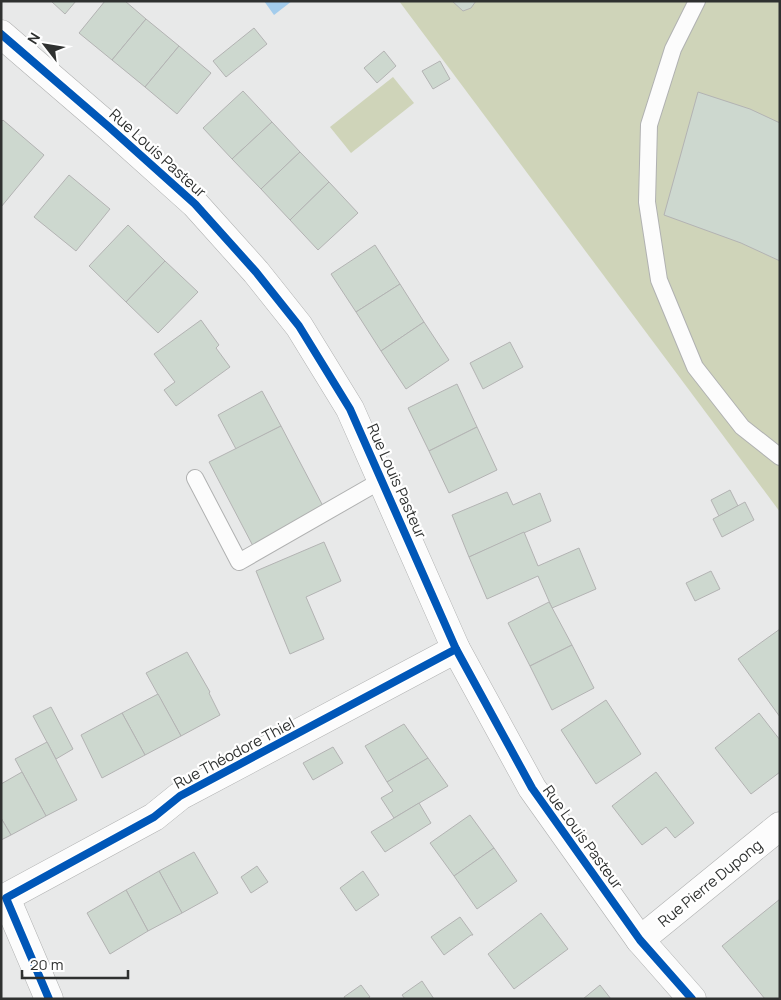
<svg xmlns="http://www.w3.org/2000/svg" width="781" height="1000" viewBox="0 0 781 1000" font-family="Manrope,sans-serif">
<rect width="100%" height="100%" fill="#e8e9e9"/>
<g fill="#cfd4b9">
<polygon points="399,1 780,1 780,512"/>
<polygon points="393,77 414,103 351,153 330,127"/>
</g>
<polygon fill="#a3ccec" points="264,1 292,1 274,15"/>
<g fill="#cdd8cf" stroke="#b3b3b3">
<polygon points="51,1 76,1 65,14"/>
<polygon points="105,1 125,1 146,19 112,60 79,33"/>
<polygon points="452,1 476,1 471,8 463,11"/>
<polygon points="146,19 179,46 145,87 112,60"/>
<polygon points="254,28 267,44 226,77 213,61"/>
<polygon points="179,46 211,73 177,114 145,87"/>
<polygon points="384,51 396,66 377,83 364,68"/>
<polygon points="440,61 450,79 433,89 422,71"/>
<polygon points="243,91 272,122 232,159 203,128"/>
<polygon points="698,92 750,109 780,123 780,261 741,243 664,215"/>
<polygon points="3,120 44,155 1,207 1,122"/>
<polygon points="272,122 300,152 261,189 232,159"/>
<polygon points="300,152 329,182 290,220 261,189"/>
<polygon points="69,175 110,209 76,251 34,217"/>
<polygon points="329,182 358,213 318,250 290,220"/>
<polygon points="128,225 165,261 126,302 89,266"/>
<polygon points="375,245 400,284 356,312 331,274"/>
<polygon points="165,261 198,292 158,333 126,302"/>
<polygon points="400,284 424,322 381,351 356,312"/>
<polygon points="201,320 219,345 216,348 230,367 176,406 164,390 175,382 154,354"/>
<polygon points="424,322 449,360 406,389 381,351"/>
<polygon points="510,342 523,367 483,389 470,363"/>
<polygon points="457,384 477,427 429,451 408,408"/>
<polygon points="262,391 281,426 236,449 218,415"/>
<polygon points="281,426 324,508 253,546 209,462"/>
<polygon points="477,427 497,470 449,493 429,451"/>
<polygon points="730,490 738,506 719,516 711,500"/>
<polygon points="507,492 513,505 540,493 551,521 469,557 452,515"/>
<polygon points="745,502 754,520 722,537 713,519"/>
<polygon points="524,532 538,566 579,548 596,589 552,608 538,576 487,599 469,557"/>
<polygon points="324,542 341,581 306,597 324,639 290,654 256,571"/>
<polygon points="711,571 720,589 695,601 686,583"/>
<polygon points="549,602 572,645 530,666 508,623"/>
<polygon points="780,629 780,717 738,659"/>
<polygon points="572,645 594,688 552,710 530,666"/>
<polygon points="187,652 210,692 209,693 220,715 181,736 146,673"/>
<polygon points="158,694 181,736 145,755 122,713"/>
<polygon points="606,700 641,754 596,784 561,730"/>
<polygon points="51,707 73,749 56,759 33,716"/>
<polygon points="122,713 145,755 102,778 81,735"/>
<polygon points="759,713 780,740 780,772 751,794 715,748"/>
<polygon points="404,724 428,758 387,782 365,746"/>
<polygon points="47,742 77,800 46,816 15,759"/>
<polygon points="333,747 343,763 313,780 303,763"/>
<polygon points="428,758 448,786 394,818 381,798 393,791 387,782"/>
<polygon points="22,772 46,816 11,835 1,818 1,784"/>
<polygon points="656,772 694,823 675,838 666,827 642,845 612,806"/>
<polygon points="419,803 431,823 385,852 371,832"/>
<polygon points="470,815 494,848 454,876 430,843"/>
<polygon points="1,818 11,835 1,840"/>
<polygon points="494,848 517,881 477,909 454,876"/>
<polygon points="194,852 218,893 182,913 159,871"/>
<polygon points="257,866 268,882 251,893 241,877"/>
<polygon points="159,871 182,913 148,931 126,890"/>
<polygon points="363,871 379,895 356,911 340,888"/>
<polygon points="126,890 148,931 110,954 87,913"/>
<polygon points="780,899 780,999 765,999 722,946"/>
<polygon points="541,913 568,949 514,989 488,954"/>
<polygon points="460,917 473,935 471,935 444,955 431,937"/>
<polygon points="422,981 434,999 405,999 402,995"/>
<polygon points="361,985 370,997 367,999 345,999 344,997"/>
<polygon points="600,985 611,999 583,999"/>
</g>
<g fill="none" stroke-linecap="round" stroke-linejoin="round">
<defs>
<g id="service">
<polyline points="697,1 673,49 649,125 647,202 659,280 695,367 742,427 780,457"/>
<polyline points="195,478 239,562 382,480"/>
</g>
<g id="minor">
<polyline points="1,34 109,127 195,204 256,272 299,326 350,409 456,649 532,788 640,940 692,999"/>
<polyline points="6,898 49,999"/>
<polyline points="1,900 154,817 180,796 456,649"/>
<polyline points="640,940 780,826"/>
</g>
</defs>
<use href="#service" stroke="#b0b1b1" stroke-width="18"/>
<use href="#minor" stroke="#b0b1b1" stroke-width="29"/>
<use href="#service" stroke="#fcfcfc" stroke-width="16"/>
<use href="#minor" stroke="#fcfcfc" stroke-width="28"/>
<defs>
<g id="cycleway">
<polyline points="1,34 109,127 195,204 256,272 299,326 350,409 456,649 532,788 640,940 692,999"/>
<polyline points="49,999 6,898 154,817 180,796 456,649"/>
</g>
</defs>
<use href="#cycleway" stroke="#fff" stroke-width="11"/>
<use href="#cycleway" stroke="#0057b8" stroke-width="8"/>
</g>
<g text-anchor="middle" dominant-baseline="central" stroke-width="4.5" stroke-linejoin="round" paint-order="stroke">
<g font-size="15" fill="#2f3130" stroke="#fff">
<text transform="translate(158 153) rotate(42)">Rue Louis Pasteur</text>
<text transform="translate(397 481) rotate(66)">Rue Louis Pasteur</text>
<text transform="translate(234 753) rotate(-28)">Rue Théodore Thiel</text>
<text transform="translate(583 837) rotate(54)">Rue Louis Pasteur</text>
<text transform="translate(710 883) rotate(-39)">Rue Pierre Dupong</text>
</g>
</g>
<rect width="781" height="1000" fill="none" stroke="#2f3130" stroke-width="5"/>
<g transform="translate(45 45) rotate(301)" stroke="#ffffff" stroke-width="4" paint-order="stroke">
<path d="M0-4L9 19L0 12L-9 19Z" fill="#2f3130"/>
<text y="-8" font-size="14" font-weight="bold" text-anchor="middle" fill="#2f3130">N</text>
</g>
<path d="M22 970v8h106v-8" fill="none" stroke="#2f3130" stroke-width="2.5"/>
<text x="30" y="970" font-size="15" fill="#2f3130" stroke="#ffffff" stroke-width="4" paint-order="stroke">20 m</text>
</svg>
